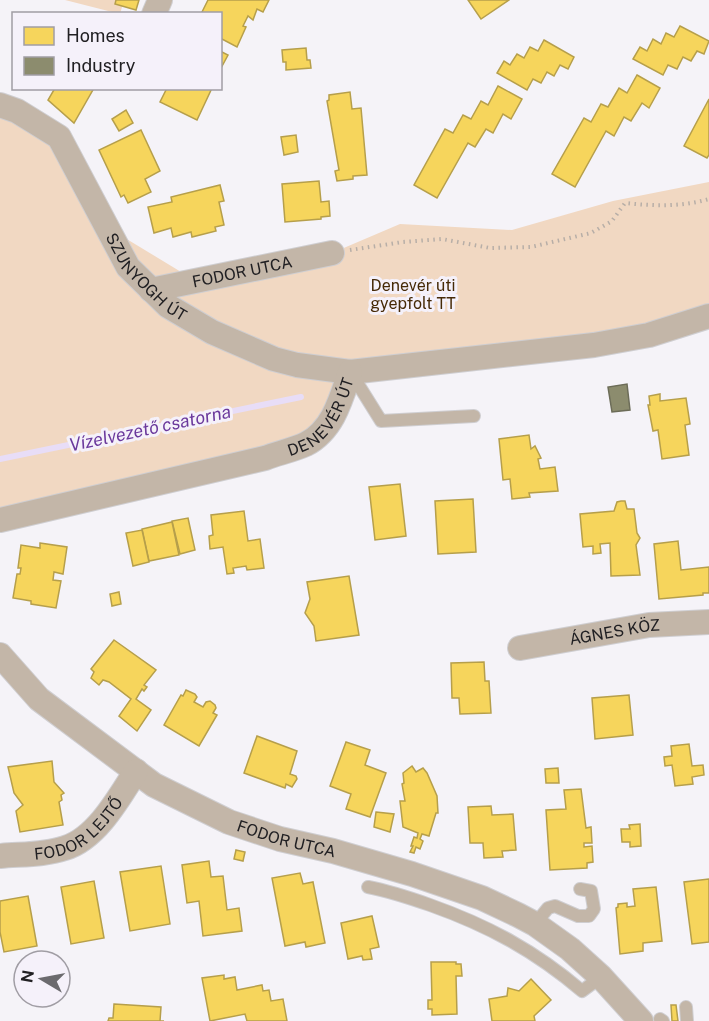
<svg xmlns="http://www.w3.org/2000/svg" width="709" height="1021" viewBox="0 0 709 1021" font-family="'Public Sans',sans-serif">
<rect width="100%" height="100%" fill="#f5f3f8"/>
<g fill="#f1d8c2">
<polygon points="65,0 124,0 120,14"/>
<polygon points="0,105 59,137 92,218 196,281 332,253 400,224 512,230 613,201 709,182 709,316 350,372 324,430 0,520"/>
</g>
<g fill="#f6d55c" stroke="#b69f4b" stroke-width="1.5">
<polygon points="116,0 139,0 136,10 115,4"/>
<polygon points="208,0 269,0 263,12 257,9 253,20 248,16 243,26 246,27 237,47 220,38 220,14 201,14"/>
<polygon points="468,0 509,0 481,19"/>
<polygon points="680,26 709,41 704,54 697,51 691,61 683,57 677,69 668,65 663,75 633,59 640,47 647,51 653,39 661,44 666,33 674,37"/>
<polygon points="544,40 574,57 568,69 560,65 554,76 547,72 541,83 533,79 527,90 497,73 504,61 510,65 517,54 524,58 530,47 538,51"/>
<polygon points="306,48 307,60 310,60 311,68 286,70 286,62 283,62 282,50"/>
<polygon points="220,51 228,55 220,70"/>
<polygon points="637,75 660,88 649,108 642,103 631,121 624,117 614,136 606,131 575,187 552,174 584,118 591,122 601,104 608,107 619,88 627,93"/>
<polygon points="498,86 522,99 511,119 503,114 493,133 486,129 475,147 468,143 437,198 414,185 445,129 453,133 463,115 471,119 481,101 488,105"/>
<polygon points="55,88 94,88 74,123 48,100"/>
<polygon points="167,88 212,88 197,120 160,102"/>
<polygon points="350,92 352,109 361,108 367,175 353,176 353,179 337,181 335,171 339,170 327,101 329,100 329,95"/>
<polygon points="709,99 709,155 707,158 684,146"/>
<polygon points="126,110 133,123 119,131 112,119"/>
<polygon points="141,130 160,171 145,179 151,192 128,203 124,195 121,197 99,150"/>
<polygon points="296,135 298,152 284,155 281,137"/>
<polygon points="319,181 321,202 329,201 330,216 321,217 321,219 285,222 282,184"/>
<polygon points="220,185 224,201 219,202 224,225 215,227 216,231 192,237 191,232 173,237 171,228 154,233 148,207 172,202 171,197"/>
<polygon points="660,394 660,401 686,398 690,424 685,425 689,455 662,459 658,430 653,431 648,405 650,405 649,396"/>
<polygon points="529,435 531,449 535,446 541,458 538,459 540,469 555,467 558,491 529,493 530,497 512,499 510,479 503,480 499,439"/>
<polygon points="400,484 406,536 375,540 369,487"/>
<polygon points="473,499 476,552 438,554 435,501"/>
<polygon points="621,501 625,501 627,509 634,509 637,533 640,538 636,545 640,575 611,576 610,543 600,544 601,553 593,554 593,546 583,547 580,514 614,511 617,502"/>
<polygon points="244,511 248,541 260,539 264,568 247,570 246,566 233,568 234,573 227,574 223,547 210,549 209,536 213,535 211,515"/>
<polygon points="188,518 195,550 180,554 172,521"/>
<polygon points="172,522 179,555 149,561 142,529"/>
<polygon points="142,530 149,562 133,566 126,533"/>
<polygon points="678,541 681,570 709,567 709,593 703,593 703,595 659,599 654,544"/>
<polygon points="40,543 67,547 63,574 54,572 53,580 61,581 56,608 31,604 31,601 13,598 17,574 20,574 21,568 18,568 21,545 40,548"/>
<polygon points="349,576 359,635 316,641 314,626 305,613 310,599 307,582"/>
<polygon points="119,592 121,604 112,606 110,594"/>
<polygon points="114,640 156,670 144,685 147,687 144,691 142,689 136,699 151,710 137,731 119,716 131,699 109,682 103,680 99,685 91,678 94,672 91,669"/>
<polygon points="484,662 485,681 489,681 491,713 460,714 459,698 452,698 451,663"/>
<polygon points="186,690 195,694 197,697 194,702 203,707 206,702 210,701 215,705 216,708 213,713 217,715 199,746 164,725 181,695 183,696"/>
<polygon points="629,695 633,735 595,739 592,698"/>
<polygon points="257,736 297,751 290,774 296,776 297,779 292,787 286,784 285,788 244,773"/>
<polygon points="346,742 370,750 365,765 386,773 370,817 346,809 351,794 330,786"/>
<polygon points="689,744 692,766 703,765 704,775 692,777 693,784 675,786 672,765 665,766 664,757 672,756 671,746"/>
<polygon points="52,761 54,782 64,793 61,795 62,800 59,802 63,825 20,832 16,811 23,805 14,793 8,767"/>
<polygon points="412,766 416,772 423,768 427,773 437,796 438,813 436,813 429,836 422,834 420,839 423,841 420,849 416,847 414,853 410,852 413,846 411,846 414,837 417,838 418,833 403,827 400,801 405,801 402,784 404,783 403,773"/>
<polygon points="558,768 559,783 546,783 545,769"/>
<polygon points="581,789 586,828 591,827 592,843 584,843 584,847 592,846 593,862 587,863 587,868 550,870 546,810 566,809 564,790"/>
<polygon points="491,806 492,815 513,814 516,850 502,851 503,857 484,858 483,843 470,843 468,807"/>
<polygon points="376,812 394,814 390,832 374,827"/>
<polygon points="640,824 641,846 630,847 630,842 622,842 621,829 630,829 629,825"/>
<polygon points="236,850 245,852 243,861 234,859"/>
<polygon points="209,861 211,877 223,876 227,910 239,908 242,931 203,936 199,901 187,903 182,865"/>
<polygon points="161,866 170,924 130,931 120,872"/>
<polygon points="300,873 303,884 313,882 325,943 306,947 305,942 285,946 272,878"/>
<polygon points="709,879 709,942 692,944 684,882"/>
<polygon points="94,881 104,938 71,944 61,887"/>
<polygon points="656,887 662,941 643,943 643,951 620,954 616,908 618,907 618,904 627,903 627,907 635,906 633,889"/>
<polygon points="28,896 37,946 4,952 0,932 0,901"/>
<polygon points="372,916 379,947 370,949 372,959 363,960 362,956 348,959 341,923"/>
<polygon points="431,962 456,962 456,964 461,964 462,976 456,976 457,1014 432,1015 432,1009 428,1009 428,1000 432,1000"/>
<polygon points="224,975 224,979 235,977 237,990 262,985 263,991 269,990 271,1001 283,999 287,1021 247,1021 245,1014 210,1021 202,978"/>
<polygon points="531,979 551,1000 534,1016 535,1021 492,1021 489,999 507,996 508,988 519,991"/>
<polygon points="114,1004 161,1007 160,1021 164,1021 108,1021 109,1018 113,1018"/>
<polygon points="671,1005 676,1005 678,1021 672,1021"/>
</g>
<polygon fill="#8c8c6e" stroke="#6c6c58" stroke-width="1.5" points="627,384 630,410 612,412 608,387"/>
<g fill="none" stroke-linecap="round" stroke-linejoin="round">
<polyline stroke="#e8ddf7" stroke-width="6" points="0,459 301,397"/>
<defs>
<g id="service">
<polyline points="351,373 381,421 474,416"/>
<path d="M368,887C389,891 410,898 430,905C489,926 535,951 582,991L601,977"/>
<polyline points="535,924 548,908 555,906 578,916 589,916 594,909 591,891 580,889"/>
<polyline points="686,1007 687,1021"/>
<polyline points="660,1019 663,1021"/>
</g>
<g id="minor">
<polyline points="154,14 160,0"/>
<path id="s1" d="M0,105L17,111L59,137L128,267L168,306L212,332L274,359L297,365L350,372L594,345L649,335L709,316"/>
<path id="s2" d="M151,290L332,253"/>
<path id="s3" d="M0,520L265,458C278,453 293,450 306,444C333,430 341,399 350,372"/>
<path id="s4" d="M520,648L649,625L709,622"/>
<path id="s5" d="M0,655L39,699L154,785L229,822L280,839L333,851L412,874L482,898L518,915L535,924L570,949L601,977L641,1021"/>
<path id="s6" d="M0,856C21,854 45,855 65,848C96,839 119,798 136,771"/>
</g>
</defs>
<use href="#service" stroke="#cfced1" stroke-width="14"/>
<use href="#minor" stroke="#cfced1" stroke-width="26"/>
<path stroke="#b7aea7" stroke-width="4" stroke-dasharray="1.5 4.5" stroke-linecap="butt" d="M350,250L403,242L442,239L490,248L531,247L591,233L612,221L625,203C654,206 681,207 709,199"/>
<use href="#service" stroke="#c3b6a8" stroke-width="12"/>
<use href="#minor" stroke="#c3b6a8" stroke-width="24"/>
</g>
<g text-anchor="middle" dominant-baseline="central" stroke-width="6" stroke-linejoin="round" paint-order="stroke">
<g font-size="16" fill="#212023" stroke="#f5f1fa">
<text stroke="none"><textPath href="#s2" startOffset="93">FODOR UTCA</textPath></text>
<text stroke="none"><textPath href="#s1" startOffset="234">SZUNYOGH ÚT</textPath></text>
<text stroke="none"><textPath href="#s3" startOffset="346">DENEVÉR ÚT</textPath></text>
<text stroke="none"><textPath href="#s4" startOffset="96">ÁGNES KÖZ</textPath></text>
<text stroke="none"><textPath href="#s6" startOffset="87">FODOR LEJTŐ</textPath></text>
<text stroke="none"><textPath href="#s5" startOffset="346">FODOR UTCA</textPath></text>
</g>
<g font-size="16" fill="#462a07" stroke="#f5f1fa">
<text x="413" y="285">Denevér úti<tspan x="413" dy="18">gyepfolt TT</tspan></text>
</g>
<g font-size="18" font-style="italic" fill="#6b399c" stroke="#f5f1fa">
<text transform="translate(150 428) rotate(-12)">Vízelvezető csatorna</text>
</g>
</g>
<rect x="12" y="12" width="210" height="78" fill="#f5f1fa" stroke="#a09da4" stroke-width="1.5"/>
<rect x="24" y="27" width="30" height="18" fill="#f6d55c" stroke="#a09da4" stroke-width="1.5"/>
<text x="66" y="42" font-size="18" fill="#212023">Homes</text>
<rect x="24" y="57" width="30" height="18" fill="#8c8c6e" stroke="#a09da4" stroke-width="1.5"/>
<text x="66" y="72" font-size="18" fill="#212023">Industry</text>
<g transform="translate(42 979) rotate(280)"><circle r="28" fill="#f5f1fa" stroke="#a09da4" stroke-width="1.5"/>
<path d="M0-4.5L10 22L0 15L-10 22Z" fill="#6b6a6e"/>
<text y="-9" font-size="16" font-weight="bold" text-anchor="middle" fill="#212023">N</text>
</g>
</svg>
